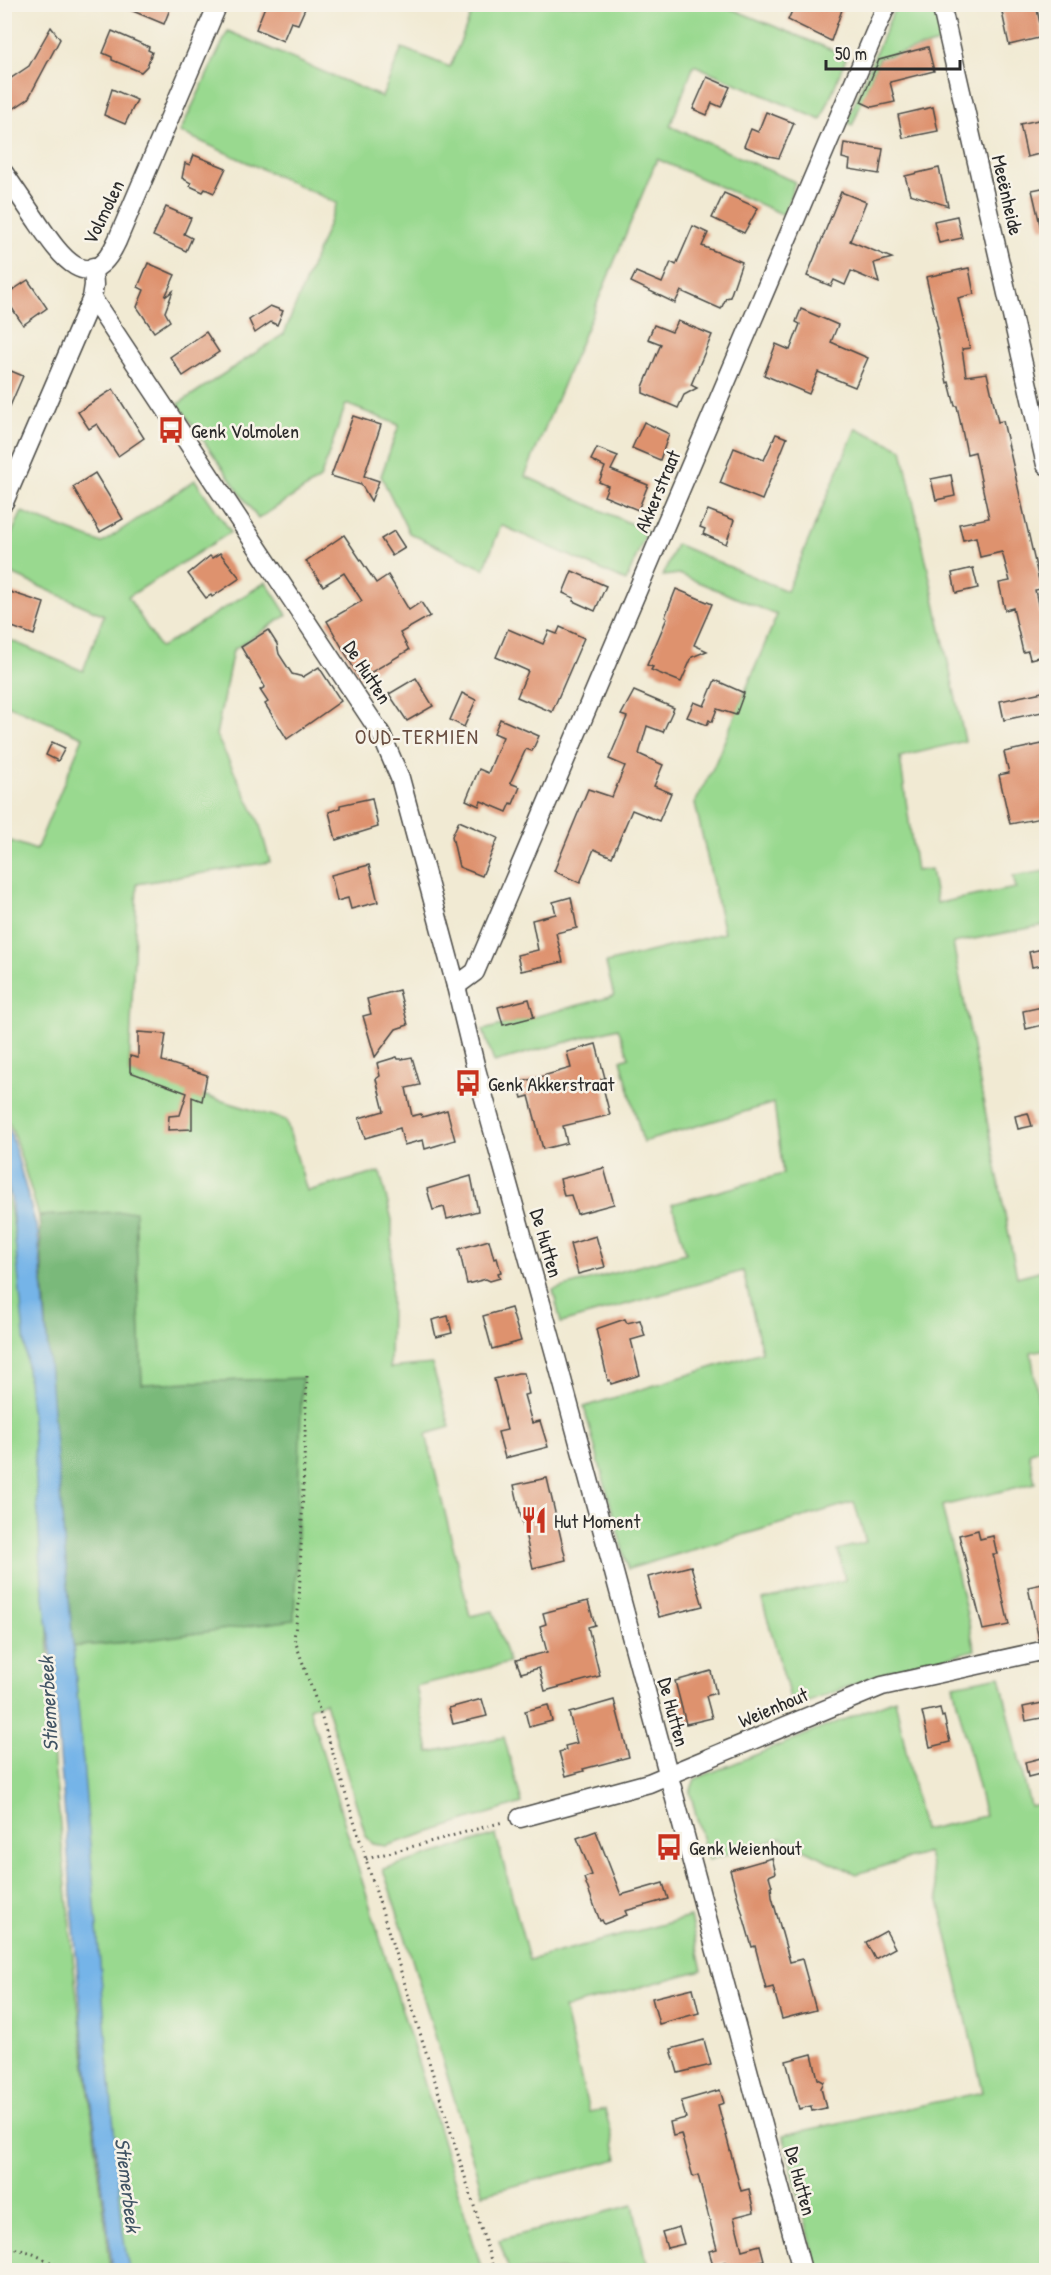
<svg xmlns="http://www.w3.org/2000/svg" width="1051" height="2275" viewBox="0 0 1051 2275" font-family="'Patrick Hand',sans-serif">
<rect width="100%" height="100%" fill="#f7f3e8"/>
<filter id="ink" filterUnits="userSpaceOnUse"><feTurbulence type="fractalNoise" baseFrequency=".0167" numOctaves="2"/><feDisplacementMap in="SourceGraphic" scale="12" xChannelSelector="R" yChannelSelector="G"/><feConvolveMatrix kernelMatrix="1 2 1 2 8 2 1 2 1" color-interpolation-filters="sRGB"/></filter>
<filter id="wash" filterUnits="userSpaceOnUse"><feTurbulence type="fractalNoise" baseFrequency=".008" numOctaves="4" result="noise"/><feDisplacementMap in="SourceGraphic" scale="24" xChannelSelector="R" yChannelSelector="G"/><feGaussianBlur stdDeviation="1.35" result="paint"/><feColorMatrix in="noise" values="0 0 0 0 0 0 0 0 0 0 0 0 0 0 0 0 0 1.4 0 .05"/><feComposite in="paint" operator="in"/></filter>
<g filter="url(#wash)">
<rect width="100%" height="100%" fill="#f1ead3"/>
<g fill="#99d98f" stroke="#62825d" stroke-width="1.5">
<polygon points="475,5 722,5 847,56 821,120 694,65 670,126 795,182 784,215 657,159 525,476 647,531 626,581 501,525 484,569 409,533 381,476 399,425 346,404 320,479 258,519 178,404 284,334 337,203 180,132 228,31 382,97 402,48 450,67"/>
<polygon points="896,5 935,5 943,42 879,58 852,126 847,121"/>
<polygon points="856,428 902,449 965,741 900,757 916,871 931,869 937,903 1016,888 1013,876 1046,871 1046,925 953,943 1017,1277 1046,1269 1046,1349 1031,1352 1045,1446 1029,1453 1035,1483 942,1506 975,1650 897,1671 894,1669 793,1708 762,1600 845,1580 838,1550 866,1542 854,1502 628,1569 584,1407 762,1352 743,1271 561,1323 553,1290 686,1253 672,1204 783,1174 774,1103 643,1142 621,1060 629,1057 618,1028 494,1062 483,1030 614,996 606,963 724,933 695,803 714,766 777,615 679,574 663,576 676,544 787,591"/>
<polygon points="195,480 231,532 128,597 160,648 266,582 287,615 233,650 216,735 259,822 270,862 137,884 129,1073 286,1120 307,1191 380,1172 392,1220 390,1368 432,1364 450,1427 426,1434 470,1616 493,1611 509,1663 416,1686 429,1752 504,1737 522,1803 386,1846 373,1844 366,1836 325,1702 309,1708 482,2270 128,2270 120,2228 68,1647 140,1641 302,1378 142,1384 135,1212 39,1216 13,1132 5,1114 5,857 11,841 36,850 83,737 5,704 5,638 83,671 104,615 5,571 4,550 22,512 102,543"/>
<polygon points="4,1177 21,1264 41,1480 54,1764 76,1988 111,2270 5,2270"/>
<polygon points="1000,1676 1030,1806 1046,1803 1046,2270 818,2270 783,2135 983,2092 928,1853 856,1874 781,1838 708,1860 690,1792 695,1779 895,1699 923,1830 985,1816 953,1685"/>
<polygon points="496,1835 529,1960 690,1917 702,1970 564,2008 589,2112 605,2109 618,2159 483,2194 405,1936 383,1869"/>
<polygon points="633,2205 644,2253 650,2270 509,2270 499,2240"/>
</g>
<polygon fill="#7ab97a" stroke="#527252" stroke-width="1.5" points="135,1211 142,1384 302,1378 294,1620 140,1641 68,1647 39,1216"/>
<polygon fill="#75b4e8" stroke="#50708a" stroke-width="1.5" points="4,1119 11,1134 38,1233 123,2234 129,2270 113,2270 82,2025 52,1657 42,1583 33,1433 11,1197 5,1176"/>
<g id="blocks">
<g fill="#de926e">
<polygon points="116,4 172,4 164,24"/>
<polygon points="266,4 307,4 298,24 291,22 283,41 256,29"/>
<polygon points="795,4 844,4 831,41 788,20"/>
<polygon points="1036,5 1043,37 1009,45 1002,12"/>
<polygon points="51,27 60,39 28,99 4,115 4,83 29,66"/>
<polygon points="112,31 149,47 148,50 152,52 147,66 141,72 112,60 112,57 103,53"/>
<polygon points="928,47 934,71 890,82 895,102 872,107 861,102 879,60"/>
<polygon points="707,77 730,87 721,107 712,103 707,115 693,109"/>
<polygon points="112,89 137,100 125,124 104,115"/>
<polygon points="933,107 938,131 903,138 898,115"/>
<polygon points="766,112 794,123 779,158 769,156 744,146 751,129 758,132"/>
<polygon points="1047,118 1047,152 1027,157 1020,124"/>
<polygon points="844,143 883,149 879,174 849,169 850,160 842,158"/>
<polygon points="194,155 226,168 214,193 205,189 203,192 190,186 191,183 182,178 185,163 190,165"/>
<polygon points="939,168 948,206 910,194 905,176"/>
<polygon points="1047,187 1047,228 1041,229 1032,190"/>
<polygon points="841,192 866,202 850,241 892,258 874,263 879,283 851,271 845,285 834,280 831,286 807,276"/>
<polygon points="724,193 758,208 744,233 712,218"/>
<polygon points="166,207 191,218 184,234 192,238 186,251 153,236"/>
<polygon points="957,216 962,238 939,243 934,221"/>
<polygon points="693,226 708,233 702,246 742,262 730,297 726,298 721,309 681,291 675,303 631,282 636,272 662,283 671,262 676,265"/>
<polygon points="148,263 175,275 165,297 173,291 165,312 170,321 154,332 137,307 144,290 138,287"/>
<polygon points="969,268 974,294 958,298 970,348 962,349 966,376 987,373 998,422 1003,421 1041,589 1035,590 1043,627 1047,627 1047,655 1030,659 1028,651 1023,652 1013,608 1005,610 999,583 1010,581 1002,552 980,557 976,537 963,540 959,524 989,518 975,452 967,454 957,406 955,406 949,382 947,383 936,330 938,329 926,277"/>
<polygon points="28,280 47,308 23,325 4,296"/>
<polygon points="270,306 283,311 277,325 271,322 255,333 249,320"/>
<polygon points="801,309 838,325 831,342 868,358 855,387 818,372 809,394 764,375 776,344 790,350 800,324 796,322"/>
<polygon points="678,321 712,335 691,385 697,388 684,395 678,408 643,393 643,387 661,344 648,339 654,325 672,332"/>
<polygon points="206,332 219,352 183,376 170,357"/>
<polygon points="4,368 23,376 5,418 4,418"/>
<polygon points="113,389 144,438 118,456 97,424 89,429 78,412"/>
<polygon points="353,416 381,425 364,476 379,481 371,501 361,484 361,485 331,476"/>
<polygon points="644,422 669,434 660,460 632,448"/>
<polygon points="776,434 787,438 762,500 720,483 734,448 764,460"/>
<polygon points="597,448 618,456 611,470 648,485 638,510 604,496 608,486 599,482 605,467 591,460"/>
<polygon points="95,473 123,519 100,532 73,487"/>
<polygon points="951,475 955,496 936,500 931,479"/>
<polygon points="708,510 734,520 726,544 703,534 705,529 700,527"/>
<polygon points="394,531 405,548 392,556 381,539"/>
<polygon points="344,535 376,583 388,575 409,610 421,602 430,616 400,633 409,650 360,679 327,621 362,601 344,573 323,586 306,561"/>
<polygon points="220,553 240,578 212,597 211,595 206,598 188,574 210,556 212,558"/>
<polygon points="973,568 978,588 956,593 952,573"/>
<polygon points="572,571 606,586 595,611 573,601 574,598 563,593"/>
<polygon points="676,589 712,604 694,645 707,651 692,657 681,682 651,670 653,667 647,665 667,618 665,617"/>
<polygon points="4,590 44,603 34,635 4,624"/>
<polygon points="560,627 584,638 552,712 517,697 528,671 496,657 508,629 543,644 549,631 557,634"/>
<polygon points="268,630 277,644 279,654 292,674 303,677 319,667 341,701 287,739 265,704 268,702 260,690 265,687 241,647"/>
<polygon points="416,678 433,706 407,721 389,694"/>
<polygon points="715,680 744,693 736,715 717,709 712,722 709,720 707,725 687,717 694,702 704,706"/>
<polygon points="634,691 674,708 663,732 647,726 639,754 663,765 654,786 671,793 659,821 632,810 612,857 594,849 580,883 554,871 588,789 612,797 625,766 609,759 627,717 621,715"/>
<polygon points="1047,691 1047,711 1004,720 1000,701"/>
<polygon points="462,693 476,700 464,727 450,720"/>
<polygon points="500,719 539,736 532,751 526,749 510,783 520,787 513,804 511,803 507,812 481,801 479,806 466,800 479,769 488,773 503,737 494,733"/>
<polygon points="52,742 65,748 58,761 46,755"/>
<polygon points="1047,743 1047,817 1010,824 999,775 1009,773 1004,752"/>
<polygon points="372,798 378,827 336,840 329,812 340,808 340,805"/>
<polygon points="459,821 498,838 482,876 459,867 452,836"/>
<polygon points="369,865 378,902 351,909 348,898 337,901 331,875"/>
<polygon points="571,897 577,928 556,933 563,962 521,971 517,955 538,950 532,920 556,914 553,902"/>
<polygon points="1047,948 1047,964 1032,967 1029,952"/>
<polygon points="399,990 408,1025 396,1029 375,1057 363,1016 371,1014 367,999"/>
<polygon points="529,999 534,1017 503,1025 498,1007"/>
<polygon points="1047,1006 1047,1024 1026,1029 1023,1011"/>
<polygon points="138,1032 166,1034 162,1061 207,1075 202,1101 192,1097 192,1129 168,1130 169,1116 180,1115 187,1093 130,1072 130,1056 138,1058"/>
<polygon points="596,1044 605,1078 601,1079 610,1115 563,1126 567,1143 543,1149 529,1096 522,1098 518,1083 571,1068 567,1052"/>
<polygon points="397,1057 398,1059 402,1059 412,1057 420,1085 406,1088 412,1116 421,1114 422,1117 447,1110 455,1140 425,1149 423,1140 404,1145 400,1128 365,1138 359,1118 384,1111 376,1079 380,1076 377,1063"/>
<polygon points="1028,1113 1032,1126 1018,1129 1015,1116"/>
<polygon points="604,1168 614,1204 577,1214 571,1195 564,1196 560,1179"/>
<polygon points="471,1176 478,1211 447,1219 444,1207 433,1210 427,1189"/>
<polygon points="596,1236 605,1267 578,1274 570,1244"/>
<polygon points="489,1240 494,1259 497,1258 501,1272 498,1273 500,1278 490,1281 486,1279 467,1284 459,1249"/>
<polygon points="511,1308 521,1341 492,1349 483,1316"/>
<polygon points="448,1316 452,1333 436,1337 432,1320"/>
<polygon points="625,1319 627,1323 640,1320 645,1336 631,1340 640,1375 611,1384 610,1380 608,1381 596,1329"/>
<polygon points="518,1373 524,1373 529,1394 524,1395 532,1423 540,1421 548,1447 505,1458 498,1432 507,1430 494,1379"/>
<polygon points="547,1478 566,1560 533,1568 514,1485"/>
<polygon points="978,1530 980,1539 993,1536 997,1554 993,1554 1009,1625 983,1630 959,1535"/>
<polygon points="691,1566 703,1606 659,1617 648,1577"/>
<polygon points="1047,1583 1047,1639 1039,1640 1028,1587"/>
<polygon points="588,1601 595,1625 588,1627 600,1676 545,1691 539,1668 521,1673 516,1660 547,1652 540,1626 546,1624 543,1613"/>
<polygon points="711,1671 716,1693 706,1696 712,1718 686,1724 675,1681"/>
<polygon points="482,1699 487,1716 453,1724 449,1708"/>
<polygon points="614,1700 629,1757 583,1769 584,1771 566,1776 559,1752 566,1750 565,1746 577,1743 569,1713"/>
<polygon points="1047,1702 1047,1717 1026,1721 1023,1707"/>
<polygon points="548,1705 552,1721 529,1727 525,1711"/>
<polygon points="940,1708 942,1717 944,1716 950,1742 930,1747 922,1712"/>
<polygon points="1041,1758 1044,1773 1028,1777 1025,1762"/>
<polygon points="596,1831 621,1895 663,1883 668,1899 625,1911 627,1915 604,1924 602,1920 600,1921 584,1878 592,1875 577,1838"/>
<polygon points="772,1858 776,1873 769,1876 772,1886 771,1886 772,1897 790,1962 802,1959 816,2010 782,2019 773,1987 766,1989 755,1946 752,1947 730,1870"/>
<polygon points="886,1931 895,1948 875,1959 866,1942"/>
<polygon points="693,1988 699,2013 659,2024 652,1998"/>
<polygon points="704,2040 711,2065 678,2073 671,2049"/>
<polygon points="812,2054 818,2079 824,2082 821,2088 826,2108 812,2111 811,2106 799,2109 786,2061"/>
<polygon points="720,2090 724,2103 718,2105 741,2191 749,2189 754,2212 734,2217 742,2250 760,2245 764,2260 728,2269 725,2262 713,2265 709,2251 717,2249 698,2175 693,2177 681,2134 673,2136 670,2122 686,2118 681,2101"/>
<polygon points="679,2227 684,2244 667,2248 662,2232"/>
</g>
</g>
</g>
<g filter="url(#ink)">
<use href="#blocks" fill-opacity="0" stroke="#494844" stroke-width="1.5"/>
<g fill="none" stroke-linecap="round" stroke-linejoin="round">
<defs>
<g id="street">
<polyline points="941,4 1046,465"/>
<path d="M4,173C15,189 25,204 36,220C57,251 89,302 117,241L218,4"/>
<polyline points="92,298 381,734 400,778 456,986 476,1069 554,1350 802,2270"/>
<polyline points="4,502 92,298 94,285 93,267"/>
<polyline points="456,986 475,972 887,4"/>
<polyline points="520,1818 649,1783 882,1686 1046,1650"/>
</g>
</defs>
<use href="#street" stroke="#494844" stroke-width="21"/>
<g stroke="#494844" stroke-width="3" stroke-dasharray="1.5 4.5" stroke-linecap="butt">
<polyline points="307,1376 299,1604 294,1638 320,1712 494,2270"/>
<polyline points="366,1859 503,1822"/>
<polyline points="4,2246 29,2252 67,2270"/>
</g>
<use href="#street" stroke="#fff" stroke-width="18"/>
</g>
</g>
<defs>
<symbol id="bus-bare" viewBox="-9 -9 18 18"><path d="M-5-6H5V4H4V6H2V4H-2V6H-4V4H-5ZM-3.5-4V0h7V-4ZM-3.5 1.2v1.5H-2V1.2ZM2 1.2v1.5H3.5V1.2Z" fill="#c8321e" stroke="#f7f3e8" stroke-width="2.5" paint-order="stroke"/></symbol>
<symbol id="restaurant-bare" viewBox="-9 -9 18 18"><path d="M-5-6h1v4h1v-4h1v4h1v-4h1v5L-1.5 .5V6h-2V.5L-5-1ZM5-6V6H3V1.5H1.5Q1.5-4 5-6Z" fill="#c8321e" stroke="#f7f3e8" stroke-width="2.5" paint-order="stroke"/></symbol>
</defs>
<g fill-rule="evenodd">
<use href="#bus-bare" x="152" y="411" width="38" height="38"/>
<use href="#bus-bare" x="449" y="1064" width="38" height="38"/>
<use href="#restaurant-bare" x="515" y="1501" width="38" height="38"/>
<use href="#bus-bare" x="650" y="1828" width="38" height="38"/>
</g>
<g text-anchor="middle" dominant-baseline="central" stroke-width="5" stroke-linejoin="round" paint-order="stroke">
<g font-size="20" fill="#2b2b2b" stroke="#f7f3e8">
<text transform="translate(1008 195) rotate(77)">Meeënheide</text>
<text transform="translate(103 212) rotate(-64)">Volmolen</text>
<text transform="translate(657 491) rotate(-67)">Akkerstraat</text>
<text transform="translate(368 672) rotate(57)">De Hutten</text>
<text transform="translate(547 1243) rotate(74)">De Hutten</text>
<text transform="translate(773 1707) rotate(-23)">Weienhout</text>
<text transform="translate(674 1712) rotate(75)">De Hutten</text>
<text transform="translate(801 2181) rotate(75)">De Hutten</text>
</g>
<g font-size="20" fill="#2b2b2b" stroke="#f7f3e8" text-anchor="start">
<text x="191" y="430">Genk Volmolen</text>
<text x="488" y="1083">Genk Akkerstraat</text>
<text x="554" y="1520">Hut Moment</text>
<text x="689" y="1847">Genk Weienhout</text>
</g>
<g font-size="21" letter-spacing="1.5" fill="#6a4f42" stroke="#f7f3e8">
<text x="417" y="736">OUD-TERMIEN</text>
</g>
<g font-size="21" font-style="italic" fill="#415464" stroke="#f7f3e8">
<text transform="translate(48 1704) rotate(-93)">Stiemerbeek</text>
<text transform="translate(128 2185) rotate(83)">Stiemerbeek</text>
</g>
</g>
<rect width="1051" height="2275" fill="none" stroke="#f7f3e8" stroke-width="24"/>
<path d="M826 60v9h134v-9" fill="none" stroke="#2b2b2b" stroke-width="3"/>
<text x="835" y="60" font-size="18" fill="#2b2b2b" stroke="#f7f3e8" stroke-width="4.5" paint-order="stroke">50 m</text>
</svg>
